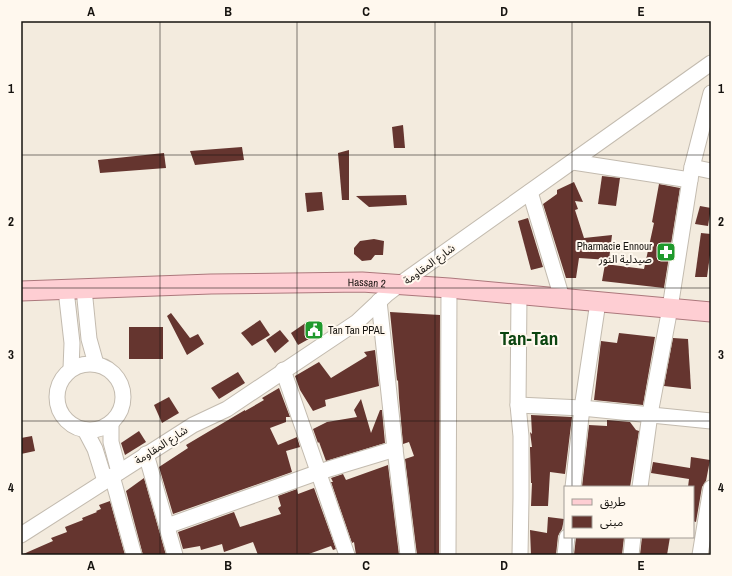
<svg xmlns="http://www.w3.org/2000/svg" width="732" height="576" viewBox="0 0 732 576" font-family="'Archivo Narrow','Noto Sans Arabic',sans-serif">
<rect width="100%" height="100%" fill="#f3ebde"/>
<g fill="#65352f">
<polygon points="403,125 405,148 394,148 392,127"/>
<polygon points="242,147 244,160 195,165 190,151"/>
<polygon points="349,150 349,200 342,200 338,153"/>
<polygon points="164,153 166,168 100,173 98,160"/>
<polygon points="602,176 620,178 616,206 598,204"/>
<polygon points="574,182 583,202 575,201 578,209 575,210 584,238 612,235 609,260 579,258 576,278 566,278 543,204 557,194 557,190"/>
<polygon points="659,184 680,188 664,288 602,281 605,264 644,269 654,223 652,222"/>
<polygon points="322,192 324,210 307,212 305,193"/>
<polygon points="406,195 407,205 369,207 356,196"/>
<polygon points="700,206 711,208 708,226 695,224"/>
<polygon points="528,218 543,267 531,270 518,221"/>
<polygon points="701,233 711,234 711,248 707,277 695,277"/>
<polygon points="374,239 384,241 383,255 375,255 371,260 362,261 354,254 354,248 360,241"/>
<polygon points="390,312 440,315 439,555 417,555 405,459 414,456 409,442 403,444 399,398 398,380 397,381"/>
<polygon points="171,313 190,338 198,334 204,344 187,355 167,316"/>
<polygon points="260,320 270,335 252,346 241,333"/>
<polygon points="307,322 316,335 298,345 291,333"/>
<rect x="129" y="327" width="34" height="32"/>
<polygon points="280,330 289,341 275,353 266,340"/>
<polygon points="619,333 655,337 643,405 594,400 601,341 617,343"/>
<polygon points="673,338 688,339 691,389 664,386"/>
<polygon points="375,350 379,386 325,400 326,406 313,411 300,390 295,376 319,362 331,378 367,356 364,352"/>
<polygon points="238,372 245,383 219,399 211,388"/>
<polygon points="279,388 290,417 286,417 286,422 270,428 278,445 297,437 300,447 286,451 292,472 173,514 159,467 188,448 186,445 245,410 245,411 264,400 262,398"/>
<polygon points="169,397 179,413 162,423 154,405"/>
<polygon points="361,399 371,433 380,410 382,410 385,443 326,461 319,442 318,443 313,429 327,422 357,417 354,410"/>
<polygon points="531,415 572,417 565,474 550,472 548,506 531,506 532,483 531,483 530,449 530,447 532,447 530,432 532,434"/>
<polygon points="607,420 630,422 636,430 639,431 630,487 582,487 589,425 607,426"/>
<polygon points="139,431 146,442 125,455 121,443"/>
<polygon points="32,436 35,451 21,454 21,438"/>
<polygon points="691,457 710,460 706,481 702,487 696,522 693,521 693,487 688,487 689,479 651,473 653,462 690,468"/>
<polygon points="388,465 399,555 356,555 354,542 352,543 331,482 333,482 331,478 343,474 346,480"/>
<polygon points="144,478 166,555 143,555 126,491"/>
<polygon points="314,488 336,549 333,550 331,546 306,555 258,555 253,542 224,552 222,544 201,550 200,546 183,549 178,532 234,512 240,527 281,514 278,508 281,506 278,496 297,489 298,494"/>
<polygon points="110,501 125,555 21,555 53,541 51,538 67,532 65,527 83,520 82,518 97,512 96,511 101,509 99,505"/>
<polygon points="548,517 564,519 562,529 558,536 556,555 531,555 530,530 547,533"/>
<polygon points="576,537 624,537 622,555 574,555"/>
<polygon points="642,537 670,537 667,555 640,555"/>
</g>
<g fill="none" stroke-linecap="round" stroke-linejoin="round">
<defs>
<g id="minor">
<polyline points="573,162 690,180"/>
<polyline points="692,167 711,171"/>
<polyline points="530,192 562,298"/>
<polyline points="84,289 89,339 96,364"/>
<polyline points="66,290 72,343 71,369"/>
<polyline points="519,295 518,405 521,436 521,498 520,555"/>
<polyline points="379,301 395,449 408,555"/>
<circle cx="90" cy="397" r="33"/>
<polyline points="283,370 347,555"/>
<polyline points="518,405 582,408 711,421"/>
<polyline points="111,423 111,442 119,472"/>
<polyline points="85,430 95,449 105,481"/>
<polyline points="146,454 175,555"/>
<polyline points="112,476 134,555"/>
<polyline points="573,487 582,408 598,302"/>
<polyline points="640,487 650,414 670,308 692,167 711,93"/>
<polyline points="167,526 319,472 395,449"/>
<polyline points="21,535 193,425 227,409 357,322 387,294 400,284 711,63"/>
<polyline points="448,555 449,288"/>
<polyline points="565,555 567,537"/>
<polyline points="631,555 633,537"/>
<polyline points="700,555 711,488"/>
</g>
<g id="major">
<path id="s1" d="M21,291L211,284L362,282L449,288L711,312"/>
</g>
</defs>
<use href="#minor" stroke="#c3bbaf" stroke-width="17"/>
<use href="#major" stroke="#ac787c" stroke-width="21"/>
<use href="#minor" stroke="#fff" stroke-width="15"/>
<use href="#major" stroke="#feced3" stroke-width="19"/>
</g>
<path fill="none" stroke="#16130f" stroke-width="1" stroke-opacity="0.55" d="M160,21V555M297,21V555M435,21V555M572,21V487M21,155H711M21,288H711M21,421H711M572,537V555"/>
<defs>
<symbol id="pharmacy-square" viewBox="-11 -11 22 22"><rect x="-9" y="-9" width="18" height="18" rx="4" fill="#1f992c" stroke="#fff8ee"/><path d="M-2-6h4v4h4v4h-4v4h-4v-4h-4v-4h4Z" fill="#fff"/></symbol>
<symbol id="civic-square" viewBox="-11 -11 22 22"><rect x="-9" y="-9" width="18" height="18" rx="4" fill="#1f992c" stroke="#fff8ee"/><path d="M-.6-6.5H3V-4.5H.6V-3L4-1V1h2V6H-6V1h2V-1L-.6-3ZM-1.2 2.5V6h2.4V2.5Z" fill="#fff"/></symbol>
</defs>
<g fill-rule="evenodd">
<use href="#pharmacy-square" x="655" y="241" width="22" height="22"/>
<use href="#civic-square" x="303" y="319" width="22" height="22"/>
</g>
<g text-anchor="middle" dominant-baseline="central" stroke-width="4" stroke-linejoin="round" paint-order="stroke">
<g font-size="11" fill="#16130f" stroke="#fff8ee" text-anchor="end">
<text x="652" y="246">Pharmacie Ennour<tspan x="652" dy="13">صيدلية النور</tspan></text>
<text x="328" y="330" text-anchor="start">Tan Tan PPAL</text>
</g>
<g font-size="11" fill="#16130f" stroke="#fff8ee">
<text transform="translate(429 264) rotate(-36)">شارع المقاومة</text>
<text stroke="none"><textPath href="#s1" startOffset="346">Hassan 2</textPath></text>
<text transform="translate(161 445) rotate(-33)">شارع المقاومة</text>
</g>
<g font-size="19" font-weight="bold" fill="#0c4511" stroke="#fff8ee">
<text x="529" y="338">Tan-Tan</text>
</g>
</g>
<rect width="732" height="576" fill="none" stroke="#fff8ee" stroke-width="44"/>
<rect x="564" y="486" width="130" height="52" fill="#fff8ee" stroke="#a29c95"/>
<rect x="572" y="499" width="20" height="6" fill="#feced3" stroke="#a29c95"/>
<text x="600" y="506" font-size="12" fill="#16130f">طريق</text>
<rect x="572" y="516" width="20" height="12" fill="#65352f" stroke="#a29c95"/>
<text x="600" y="526" font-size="12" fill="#16130f">مبنى</text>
<rect x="22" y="22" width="688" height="532" fill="none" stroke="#16130f" stroke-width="1.5"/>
<g font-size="13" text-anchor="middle" font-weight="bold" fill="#16130f">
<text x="91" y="16">A</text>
<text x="228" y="16">B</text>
<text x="366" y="16">C</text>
<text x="504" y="16">D</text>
<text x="641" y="16">E</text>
<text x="11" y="93">1</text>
<text x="721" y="93">1</text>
<text x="11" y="226">2</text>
<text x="721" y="226">2</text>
<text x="11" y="359">3</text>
<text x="721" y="359">3</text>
<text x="11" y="492">4</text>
<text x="721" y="492">4</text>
<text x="91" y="570">A</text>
<text x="228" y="570">B</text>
<text x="366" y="570">C</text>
<text x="504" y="570">D</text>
<text x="641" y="570">E</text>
</g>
</svg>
